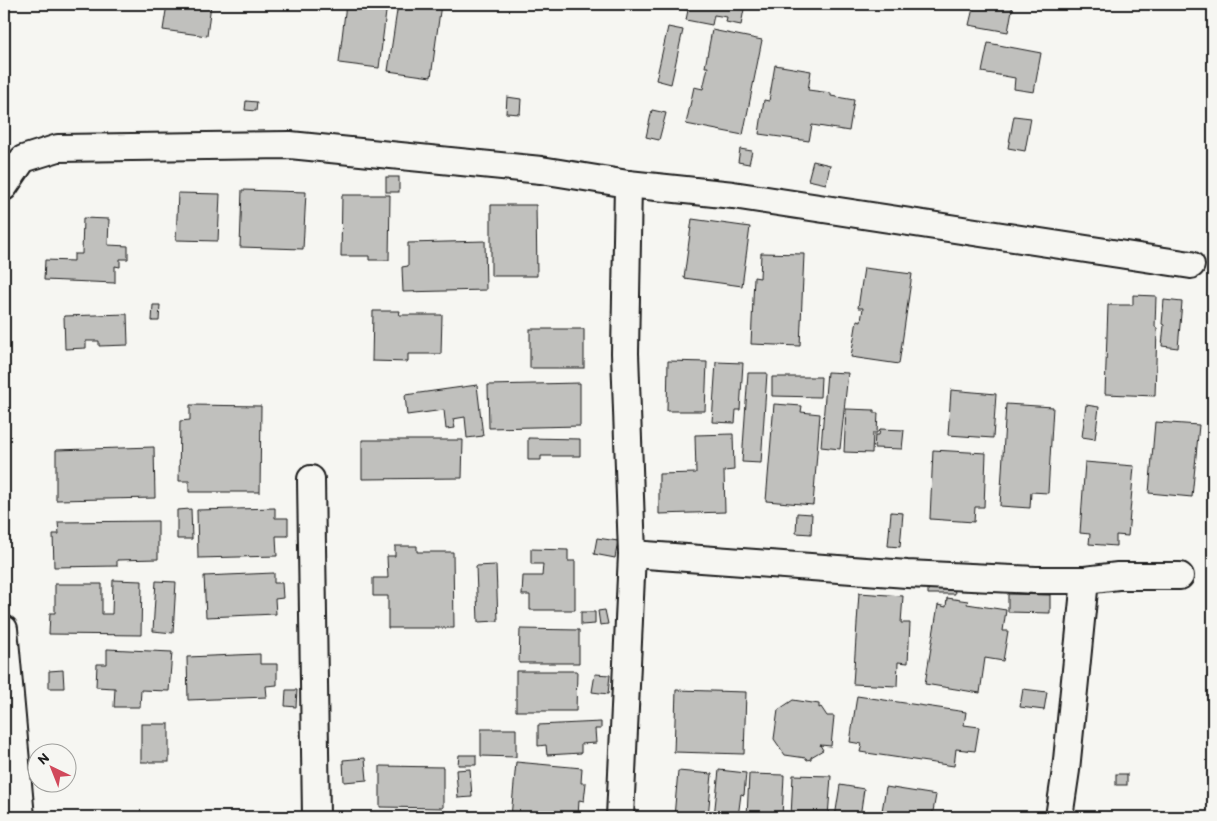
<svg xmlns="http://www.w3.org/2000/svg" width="1217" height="821" viewBox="0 0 1217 821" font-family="Itim,sans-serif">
<rect width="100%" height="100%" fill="#f6f6f2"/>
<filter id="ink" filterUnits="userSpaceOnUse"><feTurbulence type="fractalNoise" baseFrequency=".02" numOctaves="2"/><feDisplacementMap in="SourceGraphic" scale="10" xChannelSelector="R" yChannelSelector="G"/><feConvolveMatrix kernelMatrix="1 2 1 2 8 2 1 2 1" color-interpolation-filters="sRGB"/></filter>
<g filter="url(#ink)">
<g fill="#c0c0bd" stroke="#1c1c1c">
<polygon points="167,4 211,4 207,36 163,30"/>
<polygon points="346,4 387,4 379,68 339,63"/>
<polygon points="398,4 441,4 431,77 388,71"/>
<polygon points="679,4 745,4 741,25 726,22 727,17 714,15 712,25 686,20 688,10 678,9"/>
<polygon points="974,4 1013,4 1008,32 969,25"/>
<polygon points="668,27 683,30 671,84 656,80"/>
<polygon points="712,30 762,40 743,135 686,124 694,87 703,89 708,67 705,67"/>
<polygon points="988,43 1041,53 1034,92 1014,89 1015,78 982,72"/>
<polygon points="775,65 811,71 808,90 831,93 831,96 854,100 849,131 812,125 809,141 759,134 764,100 769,101"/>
<polygon points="507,97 521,99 520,114 506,113"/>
<polygon points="246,101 257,102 256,111 245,110"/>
<polygon points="652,110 666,113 659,140 646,137"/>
<polygon points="1014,116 1031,118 1025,151 1008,148"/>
<polygon points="740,149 752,151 749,164 738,162"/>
<polygon points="813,161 830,165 826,184 808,180"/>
<rect x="386" y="177" width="13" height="15"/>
<polygon points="242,190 306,192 303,249 240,247"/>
<polygon points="178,193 220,194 218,241 176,240"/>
<polygon points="342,195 390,195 389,260 369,260 369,256 341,256"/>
<polygon points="491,205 536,205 537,276 491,276"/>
<polygon points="83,218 109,219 108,245 128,246 128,259 120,259 120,267 115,266 115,283 44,280 45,260 74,261 74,254 82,254"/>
<polygon points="692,219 750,227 742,286 684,278"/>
<polygon points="485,241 486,290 403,292 402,267 408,266 408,243"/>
<polygon points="761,253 804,254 800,346 751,344 754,277 760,278"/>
<polygon points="864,268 912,274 899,364 851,357 857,320 861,321 863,308 858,308"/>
<polygon points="1133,295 1156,296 1155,327 1157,328 1155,396 1105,394 1108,305 1133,305"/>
<polygon points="1164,300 1182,302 1178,348 1162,346 1164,325 1162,324"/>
<polygon points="153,305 160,305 159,321 152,321"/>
<polygon points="373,311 400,311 399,315 442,315 441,354 408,354 408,362 372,361"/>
<polygon points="127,314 128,345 99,346 99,341 86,341 86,348 65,349 64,316"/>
<rect x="530" y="329" width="54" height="39"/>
<polygon points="668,361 707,362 705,411 667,411"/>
<polygon points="716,362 743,363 740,410 736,410 735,423 712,422"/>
<polygon points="827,372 848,373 840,449 821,447"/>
<polygon points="748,373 767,373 761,463 742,462"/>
<polygon points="772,377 821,377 820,397 772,396"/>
<polygon points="580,383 580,426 489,428 488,385"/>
<polygon points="477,385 483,436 467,438 465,417 453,419 455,428 446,429 444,410 407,415 405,395"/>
<polygon points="951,390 996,394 993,438 948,435"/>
<polygon points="774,404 802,406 801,412 820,414 813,505 766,501"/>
<polygon points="1006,404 1053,407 1048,493 1031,492 1030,508 1000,506"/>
<polygon points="190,405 261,406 260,492 189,492 189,481 179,481 180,421 190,420"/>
<polygon points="1086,405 1099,407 1095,439 1082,437"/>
<polygon points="846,409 874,410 874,413 878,413 877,433 873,433 872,453 844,452"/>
<polygon points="1155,422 1199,425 1192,497 1149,493"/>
<polygon points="880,429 904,430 902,449 874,448 875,435 879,435"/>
<polygon points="733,434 734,470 724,471 725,512 659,514 659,474 696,473 695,435"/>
<polygon points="528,438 580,439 580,456 541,456 541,460 528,460"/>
<polygon points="362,440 463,440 462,478 362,479"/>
<polygon points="154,447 155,498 56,500 56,450"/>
<polygon points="933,450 986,453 984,507 975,507 974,522 930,519"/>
<polygon points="1085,462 1134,466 1128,536 1116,535 1116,546 1089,544 1090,534 1080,533"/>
<polygon points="275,508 275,518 288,518 288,536 276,536 277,556 198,558 197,510"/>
<polygon points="191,509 192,539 177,539 177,510"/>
<polygon points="891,512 903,513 900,547 888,546"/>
<polygon points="797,513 812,514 811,534 796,533"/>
<polygon points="158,521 158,559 117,560 117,566 54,567 53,534 59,534 58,522"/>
<polygon points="597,538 618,541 615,558 594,554"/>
<polygon points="395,546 417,546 417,552 453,552 454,628 388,628 388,596 373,596 373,578 388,578 387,556 395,556"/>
<polygon points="531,549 568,550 568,561 575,561 575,610 530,610 530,595 522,595 523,576 542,576 543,564 531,564"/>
<polygon points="496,565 498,621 478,622 476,566"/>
<polygon points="274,573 274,583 282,583 283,598 275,599 276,614 206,617 204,576"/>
<polygon points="113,580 142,581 141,635 49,634 50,613 55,613 55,584 102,584 102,614 112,614"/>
<polygon points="156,581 176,582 173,633 153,631"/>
<polygon points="928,586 954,586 955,594 928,594"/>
<polygon points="859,593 903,596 901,623 910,623 908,663 898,662 897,686 853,684"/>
<polygon points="1008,594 1050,595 1050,613 1008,612"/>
<polygon points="947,598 968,601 967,604 1006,610 1003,631 1008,631 1003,661 985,658 980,693 925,684 938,605 946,607"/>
<polygon points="605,610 608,624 600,625 598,611"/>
<polygon points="581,612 595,612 595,624 581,625"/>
<polygon points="520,629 579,630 579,663 519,663"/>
<polygon points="107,649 172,652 169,691 141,690 140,707 114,707 115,688 96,687 97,664 107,664"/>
<polygon points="260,654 260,664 277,664 277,685 266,686 267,697 188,700 187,657"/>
<polygon points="63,670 64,688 49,688 49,671"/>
<polygon points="516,671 577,671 576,711 516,711"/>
<polygon points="595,674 610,675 608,694 592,692"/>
<polygon points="1023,689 1047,692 1044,710 1020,707"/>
<polygon points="286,690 297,690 296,707 285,706"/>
<polygon points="676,690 746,692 744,754 674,752"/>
<polygon points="857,696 966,712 964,725 979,727 975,751 956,749 954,766 860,752 862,744 850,742"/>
<polygon points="793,700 819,704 819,708 821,707 827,716 834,716 831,746 820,745 823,750 811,757 811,759 807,760 806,758 785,755 774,739 778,710"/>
<polygon points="601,722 601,729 595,729 596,743 581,744 581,753 547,755 546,745 538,746 538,725"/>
<rect x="141" y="724" width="28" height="38"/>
<polygon points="481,729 516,729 516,757 481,756"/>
<polygon points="459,755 476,755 476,765 458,765"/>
<polygon points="365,758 367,780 344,782 343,760"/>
<polygon points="516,762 582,768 581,783 586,783 584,801 579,800 578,817 511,817"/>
<polygon points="380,766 443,767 443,808 380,807"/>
<polygon points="470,769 472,797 458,798 456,770"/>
<polygon points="719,770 746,773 744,795 741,794 738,817 714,817"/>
<polygon points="678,771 712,774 708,817 674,817"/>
<polygon points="749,774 784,775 782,817 747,817"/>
<rect x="1116" y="774" width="11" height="11"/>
<polygon points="793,775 831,776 828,817 791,817"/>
<polygon points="840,785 864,789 860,817 835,817"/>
<polygon points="886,787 936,795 932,817 881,817"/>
</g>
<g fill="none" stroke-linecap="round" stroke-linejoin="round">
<defs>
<g id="street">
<polyline points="4,187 23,159 58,148 290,145 541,170 628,184"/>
<polyline points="311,479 316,817"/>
<polyline points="632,554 907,574 1036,580 1085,580 1118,576 1180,576"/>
<polyline points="4,629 21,817"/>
<polyline points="620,817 632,554 625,353 628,184 733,195 1191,265"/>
<polyline points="1059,817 1066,770 1085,580"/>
</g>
</defs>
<use href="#street" stroke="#1c1c1c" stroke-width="30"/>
<use href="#street" stroke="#f6f6f2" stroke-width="26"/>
</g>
</g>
<rect width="1217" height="821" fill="none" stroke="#f6f6f2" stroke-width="20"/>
<rect x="10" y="10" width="1197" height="801" fill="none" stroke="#1c1c1c" stroke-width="2" filter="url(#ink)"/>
<g transform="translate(52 768) rotate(317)"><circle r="24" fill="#f6f6f2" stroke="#9f9f9c"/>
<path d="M0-4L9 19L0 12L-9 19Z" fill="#d1495b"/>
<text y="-8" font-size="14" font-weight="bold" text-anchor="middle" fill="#1c1c1c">N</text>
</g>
</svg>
